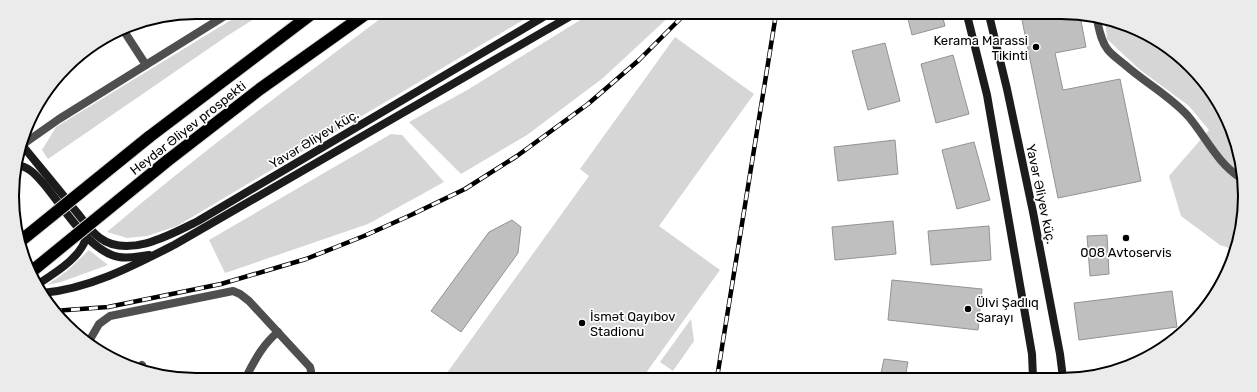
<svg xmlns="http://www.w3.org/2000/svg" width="1257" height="392" viewBox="0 0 1257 392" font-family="Rubik,sans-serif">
<rect width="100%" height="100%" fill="#fff"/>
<g fill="#d6d6d6">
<polygon points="244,12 265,12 227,36 48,159 42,150 56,127"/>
<path d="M388,13H535L177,226L147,236L127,238L107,232C197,155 293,84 388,13Z"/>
<polygon points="590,14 672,14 603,78 527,135 461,174 409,122 469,89"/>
<polygon points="1105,19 1163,43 1214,94 1242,160 1241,232 1235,250 1220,245 1181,216 1169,176 1209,130 1189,106 1139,69 1107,39"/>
<polygon points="675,37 754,94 659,226 720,270 643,377 444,377 589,176 580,169"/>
<polygon points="391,134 402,135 444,182 368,224 225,273 209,240"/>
<polygon points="89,250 108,265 61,282 47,285 67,271"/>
<polygon points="691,319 694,341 673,371 660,362"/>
</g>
<g fill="#bfbfbf" stroke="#939393">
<polygon points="907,15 942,15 945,26 912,35"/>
<polygon points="1021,15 1080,16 1086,47 1055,53 1063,90 1120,79 1141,181 1058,198"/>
<polygon points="885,43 900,101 868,110 852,51"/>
<polygon points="953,55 969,114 936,123 921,64"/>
<polygon points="895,140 898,174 838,181 834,147"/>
<polygon points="974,142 990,200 957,209 942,150"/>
<polygon points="512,220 521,227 518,253 461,332 431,311 489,232"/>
<polygon points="893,221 896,254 835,260 832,227"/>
<polygon points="989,226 991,260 931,265 928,231"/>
<polygon points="1107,235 1109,274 1090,276 1087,236"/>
<polygon points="892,280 982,289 978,330 888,320"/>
<polygon points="1172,291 1177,327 1079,340 1074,303"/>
<polygon points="884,359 908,362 905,378 880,378"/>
</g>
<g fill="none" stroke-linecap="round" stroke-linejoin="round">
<defs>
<g id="motorway">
<polyline points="149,137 314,12"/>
<polyline points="167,161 260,89 367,13"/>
</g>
</defs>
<use href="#motorway" stroke="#dbdbdb" stroke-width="14"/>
<g stroke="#4f4f4f" stroke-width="8">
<path d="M1096,16C1099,27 1100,40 1108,50C1112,55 1119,60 1124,64C1144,82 1170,96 1188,116C1206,137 1217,163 1241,178"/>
<polyline points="122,28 146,65"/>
<polyline points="88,343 99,324 110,316 233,291 240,294 249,301 310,367 311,371 310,377"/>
<polyline points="140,368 142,365"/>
<path d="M246,377C255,360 263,344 278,332"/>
</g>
<polyline stroke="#4f4f4f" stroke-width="8" points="22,145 59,119 231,12"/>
<g stroke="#1c1c1c" stroke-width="8">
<polyline points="967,15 987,95 1032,354 1033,378"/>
<polyline points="989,15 1007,89 1033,212 1060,354 1063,378"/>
<path d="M22,145C39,166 57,187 74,209C82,218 90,231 100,238C128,259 172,234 198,221L550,13"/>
<path d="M16,165C28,166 35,174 43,183C62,205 89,252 119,257C129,259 139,256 149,255"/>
<path d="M38,284C55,273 85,255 87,233"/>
<path d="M42,293C89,289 133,266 174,245L574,14"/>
</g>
<use href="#motorway" stroke="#000" stroke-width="12"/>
<defs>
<g id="rail">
<polyline points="53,311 108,307 221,284 306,259 364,236 411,215 465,189 517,156 588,104 639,60 685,14"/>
<polyline points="717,378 776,14"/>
</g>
</defs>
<use href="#rail" stroke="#000" stroke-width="4.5"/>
<use href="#rail" stroke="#fff" stroke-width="3" stroke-dasharray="9" stroke-linecap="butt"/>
<defs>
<g id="motorway-bridge">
<polyline points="18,243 149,137"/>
<polyline points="32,271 167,161"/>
</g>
</defs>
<use href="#motorway-bridge" stroke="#dbdbdb" stroke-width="14" stroke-linecap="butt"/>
<use href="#motorway-bridge" stroke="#000" stroke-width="12"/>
</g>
<g fill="#000" stroke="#fff" stroke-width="1.5">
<circle cx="1036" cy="47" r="4"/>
<circle cx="1126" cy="238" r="4"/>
<circle cx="968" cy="309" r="4"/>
<circle cx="582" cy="323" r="4"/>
</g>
<g text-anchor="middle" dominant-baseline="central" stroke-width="3.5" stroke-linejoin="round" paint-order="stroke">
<g font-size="13" fill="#000" stroke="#fff" text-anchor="start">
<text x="1028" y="40" text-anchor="end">Kerama Marassi<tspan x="1028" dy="15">Tikinti</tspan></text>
<text x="1126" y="252" text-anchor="middle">008 Avtoservis</text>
<text x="976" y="302">Ülvi Şadlıq<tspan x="976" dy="15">Sarayı</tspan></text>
<text x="590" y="316">İsmət Qayıbov<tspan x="590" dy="15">Stadionu</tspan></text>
</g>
<g font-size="13" fill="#000" stroke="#fff">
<text transform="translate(188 128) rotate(-38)">Heydər Əliyev prospekti</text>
<text transform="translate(314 139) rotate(-31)">Yavər Əliyev küç.</text>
<text transform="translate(1041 194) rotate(78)">Yavər Əliyev küç.</text>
</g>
</g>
<path d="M0 0H1257V392H0ZM196 19H1061A177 177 0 0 1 1238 196V196A177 177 0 0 1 1061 373H196A177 177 0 0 1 19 196V196A177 177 0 0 1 196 19Z" fill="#ebebeb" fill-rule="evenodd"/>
<path fill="none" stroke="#000" stroke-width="2" d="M196 19H1061A177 177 0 0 1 1238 196V196A177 177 0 0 1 1061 373H196A177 177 0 0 1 19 196V196A177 177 0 0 1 196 19Z"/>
</svg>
